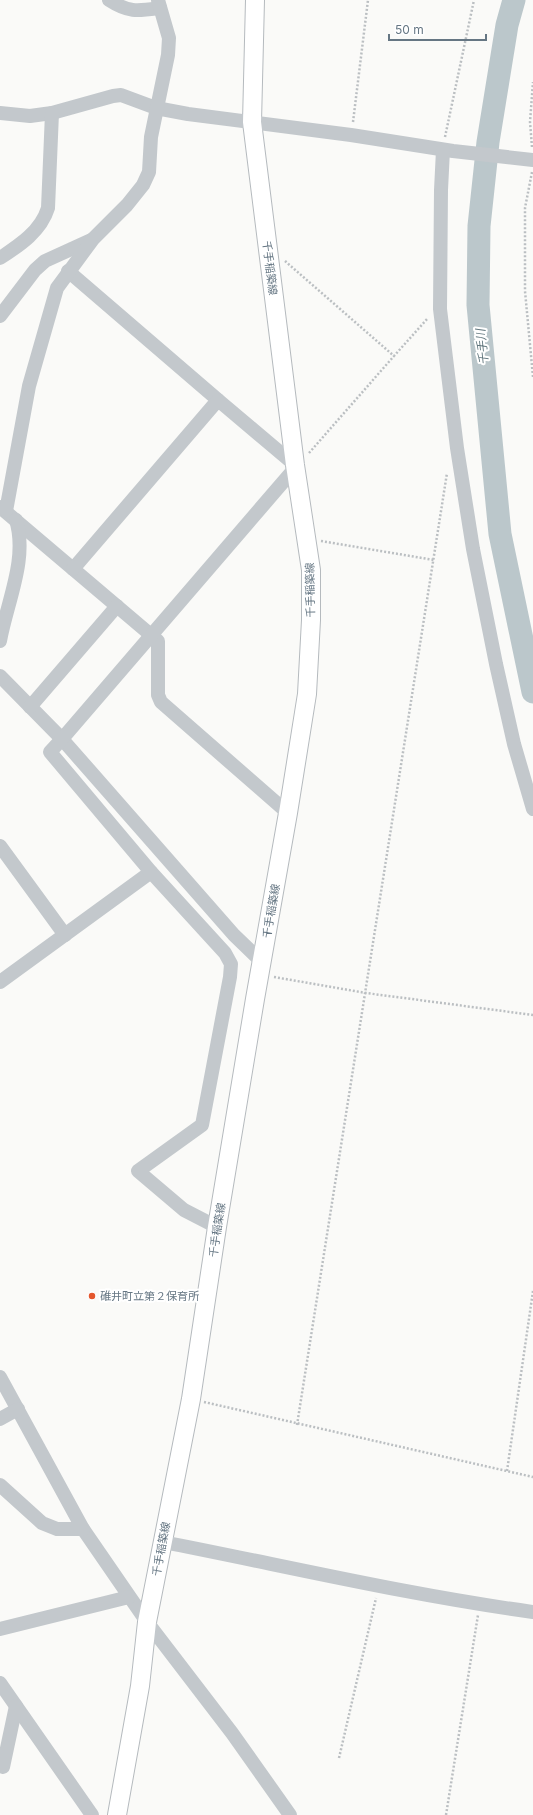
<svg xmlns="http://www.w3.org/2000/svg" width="533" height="1815" viewBox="0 0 533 1815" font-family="Inter,'Noto Sans JP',sans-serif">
<rect width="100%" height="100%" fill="#fafaf8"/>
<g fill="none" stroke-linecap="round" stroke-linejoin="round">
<polyline stroke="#bbc7cb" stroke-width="23" points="514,0 507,25 488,142 479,226 478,305 500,534 533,692"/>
<defs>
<polyline id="major" points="117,1815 140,1686 147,1622 191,1399 217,1227 255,999 288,813 307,694 311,620 311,570 295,465 252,122 255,0"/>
</defs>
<use href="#major" stroke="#b5babe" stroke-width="20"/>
<g stroke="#bbbfc2" stroke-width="2.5" stroke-dasharray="2 2" stroke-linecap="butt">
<polyline points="353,122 368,0"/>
<polyline points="445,137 474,0"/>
<polyline points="532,147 530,122 533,82"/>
<polyline points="532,172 525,208 525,291 533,377"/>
<polyline points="285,261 394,356 428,318"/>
<polyline points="309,453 394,356"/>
<polyline points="321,541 434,560"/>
<polyline points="274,977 366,993 533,1015"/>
<polyline points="204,1402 533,1477"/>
<polyline points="297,1425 447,473"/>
<polyline points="507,1471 533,1291"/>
<polyline points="339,1758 376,1598"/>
<polyline points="446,1815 478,1615"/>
</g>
<g stroke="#c3c8cc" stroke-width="14">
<path d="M109,0C129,13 138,11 160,8"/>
<polyline points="0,113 30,116 52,113 113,96 121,95 156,108 188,114 351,135 453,151 533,160"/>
<polyline points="443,150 441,190 440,309 457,448 473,549 496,664 514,744 533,809"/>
<path d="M0,258C20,245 41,231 48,208L52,113"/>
<polyline points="68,271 218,400"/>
<polyline points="0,316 35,270 45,261 91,240"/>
<polyline points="0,507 158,641 158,695 161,702 288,813"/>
<polyline points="6,511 29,386 57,288 93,239 127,205 143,185 149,172 151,137 168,55 169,38 158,0"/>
<polyline points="73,569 218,400 295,465"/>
<path d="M0,641C7,602 28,559 16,520"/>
<polyline points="0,676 62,739 234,935 262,962"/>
<polyline points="30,707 117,606"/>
<polyline points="0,846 65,935"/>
<polyline points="0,982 151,872"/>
<polyline points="217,1227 184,1210 138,1171 202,1125 230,977 231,964 225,953 151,872 50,752 62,739 296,467"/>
<polyline points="0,1377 83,1529 147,1622 232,1733 290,1815"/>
<polyline points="0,1419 18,1409"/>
<polyline points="0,1485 42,1523 57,1529 83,1529"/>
<path d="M163,1542C286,1566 408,1595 533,1612"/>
<polyline points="0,1629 129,1597"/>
<polyline points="0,1683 92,1815"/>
<polyline points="3,1767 16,1706"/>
</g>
<use href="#major" stroke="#fff" stroke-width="18"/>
</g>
<circle fill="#e4572e" stroke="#fff" stroke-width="1.5" cx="92" cy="1296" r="4"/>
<g text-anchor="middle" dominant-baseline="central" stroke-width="4" stroke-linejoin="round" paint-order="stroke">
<g font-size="11" fill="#657683" stroke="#fff">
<text transform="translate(270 268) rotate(83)">千手稲築線</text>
<text transform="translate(310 590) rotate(-91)">千手稲築線</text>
<text transform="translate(271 911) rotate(-80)">千手稲築線</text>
<text transform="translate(217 1230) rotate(-81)">千手稲築線</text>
<text transform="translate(161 1549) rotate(-79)">千手稲築線</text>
</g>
<g font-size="11" fill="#657683" stroke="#fff" text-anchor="start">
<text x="100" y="1296">碓井町立第２保育所</text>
</g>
<g font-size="12" font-style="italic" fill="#60757c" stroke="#fff">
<text transform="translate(482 347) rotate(-96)">千手川</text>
</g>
</g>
<path d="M389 34v6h97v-6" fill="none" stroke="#657683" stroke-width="2"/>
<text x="395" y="34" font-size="12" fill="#657683" stroke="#ffffff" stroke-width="3" paint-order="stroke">50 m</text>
</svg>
